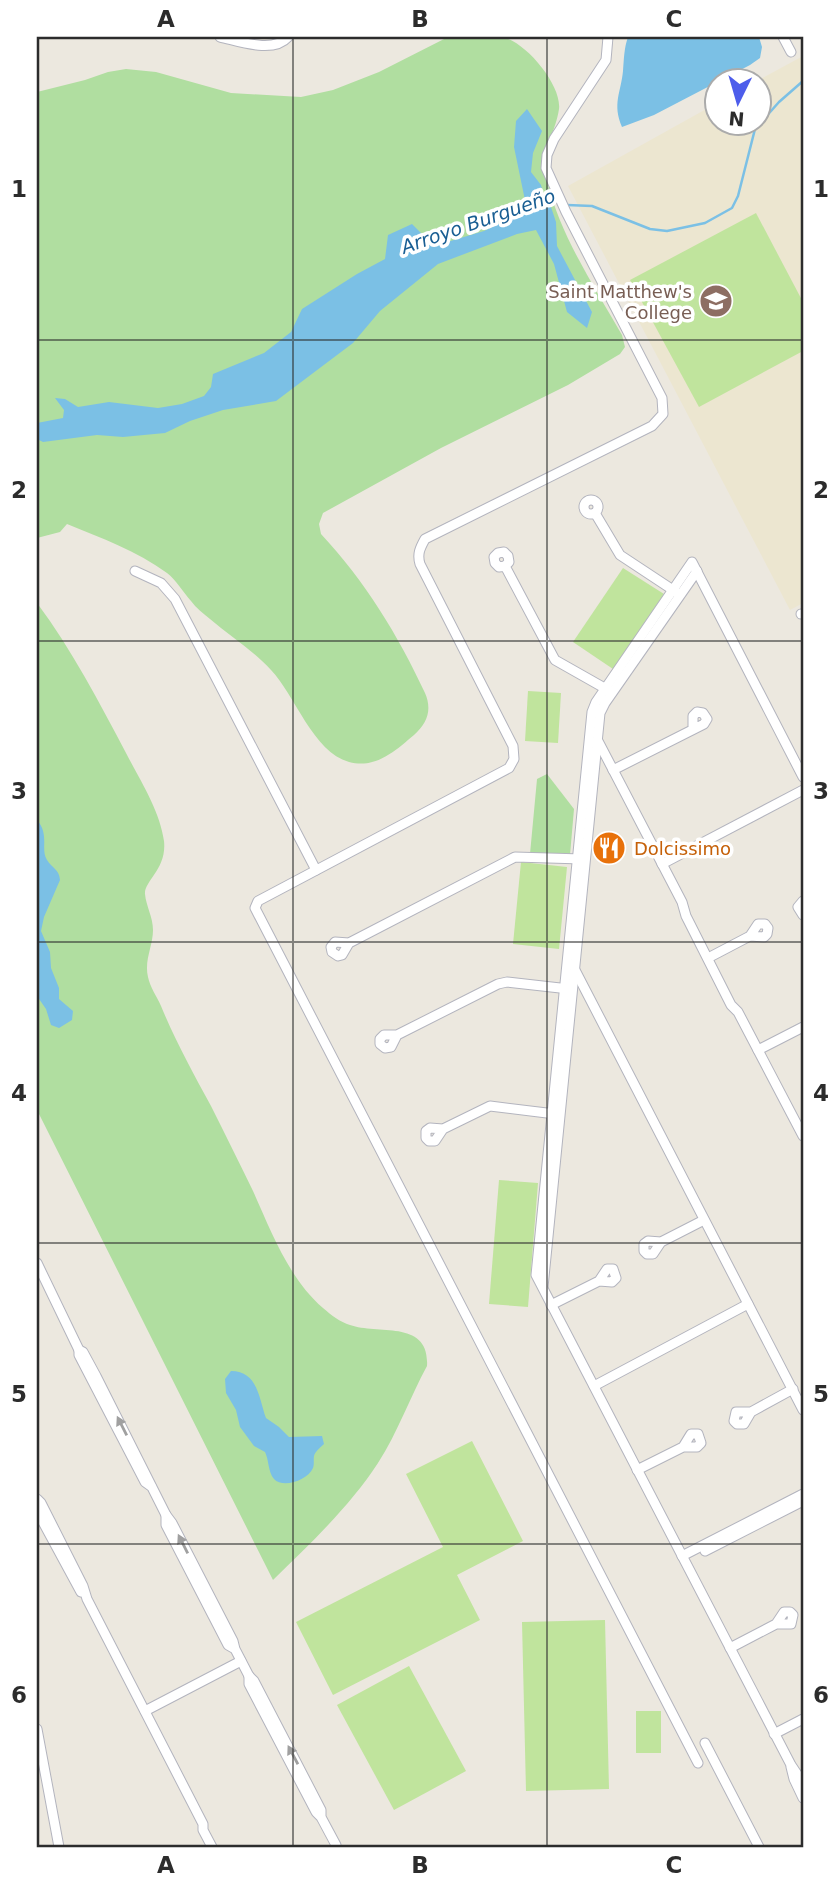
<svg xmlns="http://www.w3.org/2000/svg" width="840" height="1884" viewBox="0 0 840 1884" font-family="'DejaVu Sans',sans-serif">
<rect width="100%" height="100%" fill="#ece8df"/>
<polygon fill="#ece6d0" points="803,56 803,603 790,610 568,186 717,103 718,122 760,122 759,80"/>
<g fill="#b0dea0">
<path d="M448,37C465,37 485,34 502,37C525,41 562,85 559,109C555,136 539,151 547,181C561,237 594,286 622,335L625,347L620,354L568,385L441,448L323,513L319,524L321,534C365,581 398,635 425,693C432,709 428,723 414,735C395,751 376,769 349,762C313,752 295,695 271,670C254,651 230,636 210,619C203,613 196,608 191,601C183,592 176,580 167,573C137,551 101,538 67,524L60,532L37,538V92L85,80L108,72L126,69L156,72L231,93L301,97L333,90L379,72Z"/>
<path d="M37,603C72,650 99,702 126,753C140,780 160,811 164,841C167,869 144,881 145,894C146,906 153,917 153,930C153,946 144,960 148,977C150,987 157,997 161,1006C175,1040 193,1073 211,1106C225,1134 239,1162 253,1191C271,1231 289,1279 323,1308C331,1315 340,1322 350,1325C378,1335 430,1319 427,1366C410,1397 398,1432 378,1463C350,1506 310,1544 273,1580L37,1110Z"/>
<polygon points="547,774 574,809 570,855 530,854 537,779"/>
</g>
<g fill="#c0e49d">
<polygon points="756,213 803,302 803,351 699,407 630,280"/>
<polygon points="623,568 664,594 613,669 573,642"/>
<polygon points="528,691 561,693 558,743 525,741"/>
<polygon points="521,862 567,867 559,949 513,944"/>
<polygon points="499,1180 538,1183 528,1307 489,1304"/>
<polygon points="472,1441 523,1541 457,1575 480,1620 333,1695 296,1622 443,1547 406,1474"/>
<polygon points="605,1620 609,1789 526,1791 522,1622"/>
<polygon points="409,1666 466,1771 394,1810 337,1705"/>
<rect x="636" y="1711" width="25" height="42"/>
</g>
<g fill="#7bc0e5">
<path d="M628,37H759L762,47L760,58L750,65L654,115L622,127C612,104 621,92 623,71C624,59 624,48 628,37Z"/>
<polygon points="527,109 542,131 533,153 531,172 541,185 545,200 549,201 556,222 557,246 592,312 587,328 567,312 554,264 536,230 517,234 438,264 380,311 353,343 276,401 223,410 190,421 165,433 123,437 97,435 43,442 37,439 37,423 63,418 64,410 55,398 65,399 78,407 109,402 158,408 182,404 204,396 211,387 213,374 264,353 291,332 302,309 357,274 385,259 388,235 412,224 434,246 484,231 527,210 514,147 516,121"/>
<path d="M37,820C50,835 40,849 47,860C52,868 59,869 60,880L44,917L41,931L50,952L51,968L59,988V999L73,1011L72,1020L59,1028L51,1025L46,1009L37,996Z"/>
<path d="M231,1371C258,1371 259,1399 266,1418L279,1427L289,1437L322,1436L324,1444C321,1447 318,1449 316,1452C312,1456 315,1463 313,1468C308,1480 283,1489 274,1479C268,1472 269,1460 265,1452L254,1446L240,1427L236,1410L226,1393L225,1379Z"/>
</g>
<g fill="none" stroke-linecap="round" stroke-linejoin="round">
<polyline stroke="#7bc0e5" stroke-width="2.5" points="567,205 592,206 650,229 667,231 705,223 732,208 738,196 755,129 779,102 803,81"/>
<defs>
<g id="minor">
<path d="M220,37C239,41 273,54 288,37"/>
<path d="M608,37L606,60L554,139L547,155L546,168L566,212L662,398L663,414L652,426L425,539C420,548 417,554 420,564L513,746L514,759L509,768L258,901L255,908L698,1763"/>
<polyline points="783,37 791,52"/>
<circle cx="591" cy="507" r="7"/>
<polyline points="595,513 620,555 676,592"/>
<polyline points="505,566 499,567 495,563 494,557 498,553 504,552 508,556 509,562 505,566 555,660 608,690"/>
<polyline points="135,571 161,583 175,599 316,870"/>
<polyline points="801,614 803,614"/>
<polyline points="598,741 682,902 686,916 731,1005 738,1012 803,1136"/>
<polyline points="613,770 704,724 707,719 703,713 697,712 693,716 693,729"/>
<polyline points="803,777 692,562 596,702 592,712 536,1275 791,1765 803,1783"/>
<polyline points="662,864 803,790"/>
<polyline points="803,901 798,907 803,915"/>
<polyline points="349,943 342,955 338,956 332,952 331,947 335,942 349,943 515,857 582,859"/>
<polyline points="708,958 750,936 764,937 767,934 768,928 765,924 758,924 750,936"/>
<polyline points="575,970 803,1410"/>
<polyline points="397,1035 391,1047 385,1048 380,1044 380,1039 384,1035 397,1035 498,984 507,982 569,989"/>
<polyline points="758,1050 803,1027"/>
<polyline points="443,1129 430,1128 426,1131 426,1138 429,1141 435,1141 443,1129 490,1106 555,1114"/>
<polyline points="661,1242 648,1241 644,1244 644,1251 647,1254 653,1254 661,1242 704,1220"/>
<polyline points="37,1263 79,1350"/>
<polyline points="543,1287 600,713 605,703 697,571"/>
<polyline points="551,1305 599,1281 612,1282 616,1278 613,1269 607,1269 599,1281"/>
<polyline points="594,1386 748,1304"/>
<polyline points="751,1412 744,1424 737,1424 734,1421 736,1412 751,1412 793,1389"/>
<polyline points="637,1470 683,1447 697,1447 701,1443 698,1434 691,1434 683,1447"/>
<polyline points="152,1487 145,1482 79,1355 79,1350 83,1352 96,1376 166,1515"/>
<polyline points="37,1499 41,1503 83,1586 87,1599 203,1824 203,1830 212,1847"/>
<polyline points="37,1511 81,1592"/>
<polyline points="705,1551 803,1501"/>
<polyline points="682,1556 803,1494"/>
<polyline points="730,1648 776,1624 791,1624 793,1615 790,1612 784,1612 776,1624"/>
<polyline points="235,1649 228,1645 166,1525 166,1515 172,1523 233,1641 235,1649 249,1676"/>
<polyline points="145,1711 241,1661"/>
<polyline points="37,1729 59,1847"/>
<polyline points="774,1734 803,1719"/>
<polyline points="705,1743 759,1847"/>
<polyline points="791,1767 794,1779 803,1798"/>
<polyline points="321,1817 321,1810 254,1681 249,1676 249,1684 316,1812 321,1817 336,1845"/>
</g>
</defs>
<use href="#minor" stroke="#b3b4be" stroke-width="11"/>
<use href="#minor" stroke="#fff" stroke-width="9"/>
</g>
<defs><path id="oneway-solid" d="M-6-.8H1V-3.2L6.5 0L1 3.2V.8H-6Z" transform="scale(1.75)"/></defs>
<g fill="#a0a0a0">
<use href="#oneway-solid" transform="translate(122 1426) rotate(-117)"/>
<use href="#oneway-solid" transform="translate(183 1544) rotate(-117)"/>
<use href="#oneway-solid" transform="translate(293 1755) rotate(-118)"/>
</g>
<path fill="none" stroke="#2c2c2c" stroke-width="2" stroke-opacity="0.55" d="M293,37V1847M547,37V1847M37,340H803M37,641H803M37,942H803M37,1243H803M37,1544H803"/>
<defs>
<symbol id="school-disc" viewBox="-11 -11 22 22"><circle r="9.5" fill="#8d6e63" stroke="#fff"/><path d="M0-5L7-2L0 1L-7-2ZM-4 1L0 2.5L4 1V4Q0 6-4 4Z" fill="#fff"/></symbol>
<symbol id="restaurant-disc" viewBox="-11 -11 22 22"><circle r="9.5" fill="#e8710a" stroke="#fff"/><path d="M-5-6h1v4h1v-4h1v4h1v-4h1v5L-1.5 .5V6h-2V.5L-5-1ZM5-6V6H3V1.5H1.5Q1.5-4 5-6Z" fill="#fff"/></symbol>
</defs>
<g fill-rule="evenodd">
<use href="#school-disc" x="697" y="282" width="38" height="38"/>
<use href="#restaurant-disc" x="590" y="829" width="38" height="38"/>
</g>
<g text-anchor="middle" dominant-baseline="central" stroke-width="7" stroke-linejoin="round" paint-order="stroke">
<g font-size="18" fill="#785e54" stroke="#fff" text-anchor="end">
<text x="692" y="291">Saint Matthew's<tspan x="692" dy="21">College</tspan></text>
</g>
<g font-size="18" fill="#c56008" stroke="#fff" text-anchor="start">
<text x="634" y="848">Dolcissimo</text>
</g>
<g font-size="19" font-style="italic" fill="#195e93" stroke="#fff">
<text transform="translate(478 221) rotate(-19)">Arroyo Burgueño</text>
</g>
</g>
<rect width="840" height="1884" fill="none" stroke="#ffffff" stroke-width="77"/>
<g transform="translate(738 102) rotate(185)"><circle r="33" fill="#ffffff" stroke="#ababab" stroke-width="2"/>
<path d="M0-5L12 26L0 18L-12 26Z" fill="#4d5deb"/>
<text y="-10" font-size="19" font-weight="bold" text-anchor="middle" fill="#2c2c2c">N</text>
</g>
<rect x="38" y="38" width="764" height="1808" fill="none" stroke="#2c2c2c" stroke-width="2.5"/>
<g font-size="23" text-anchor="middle" font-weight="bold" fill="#2c2c2c">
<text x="166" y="27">A</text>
<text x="420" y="27">B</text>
<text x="674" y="27">C</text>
<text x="19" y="197">1</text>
<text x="821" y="197">1</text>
<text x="19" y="498">2</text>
<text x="821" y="498">2</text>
<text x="19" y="799">3</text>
<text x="821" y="799">3</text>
<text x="19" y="1101">4</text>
<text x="821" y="1101">4</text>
<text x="19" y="1402">5</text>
<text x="821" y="1402">5</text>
<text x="19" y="1703">6</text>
<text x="821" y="1703">6</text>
<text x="166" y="1873">A</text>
<text x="420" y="1873">B</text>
<text x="674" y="1873">C</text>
</g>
</svg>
